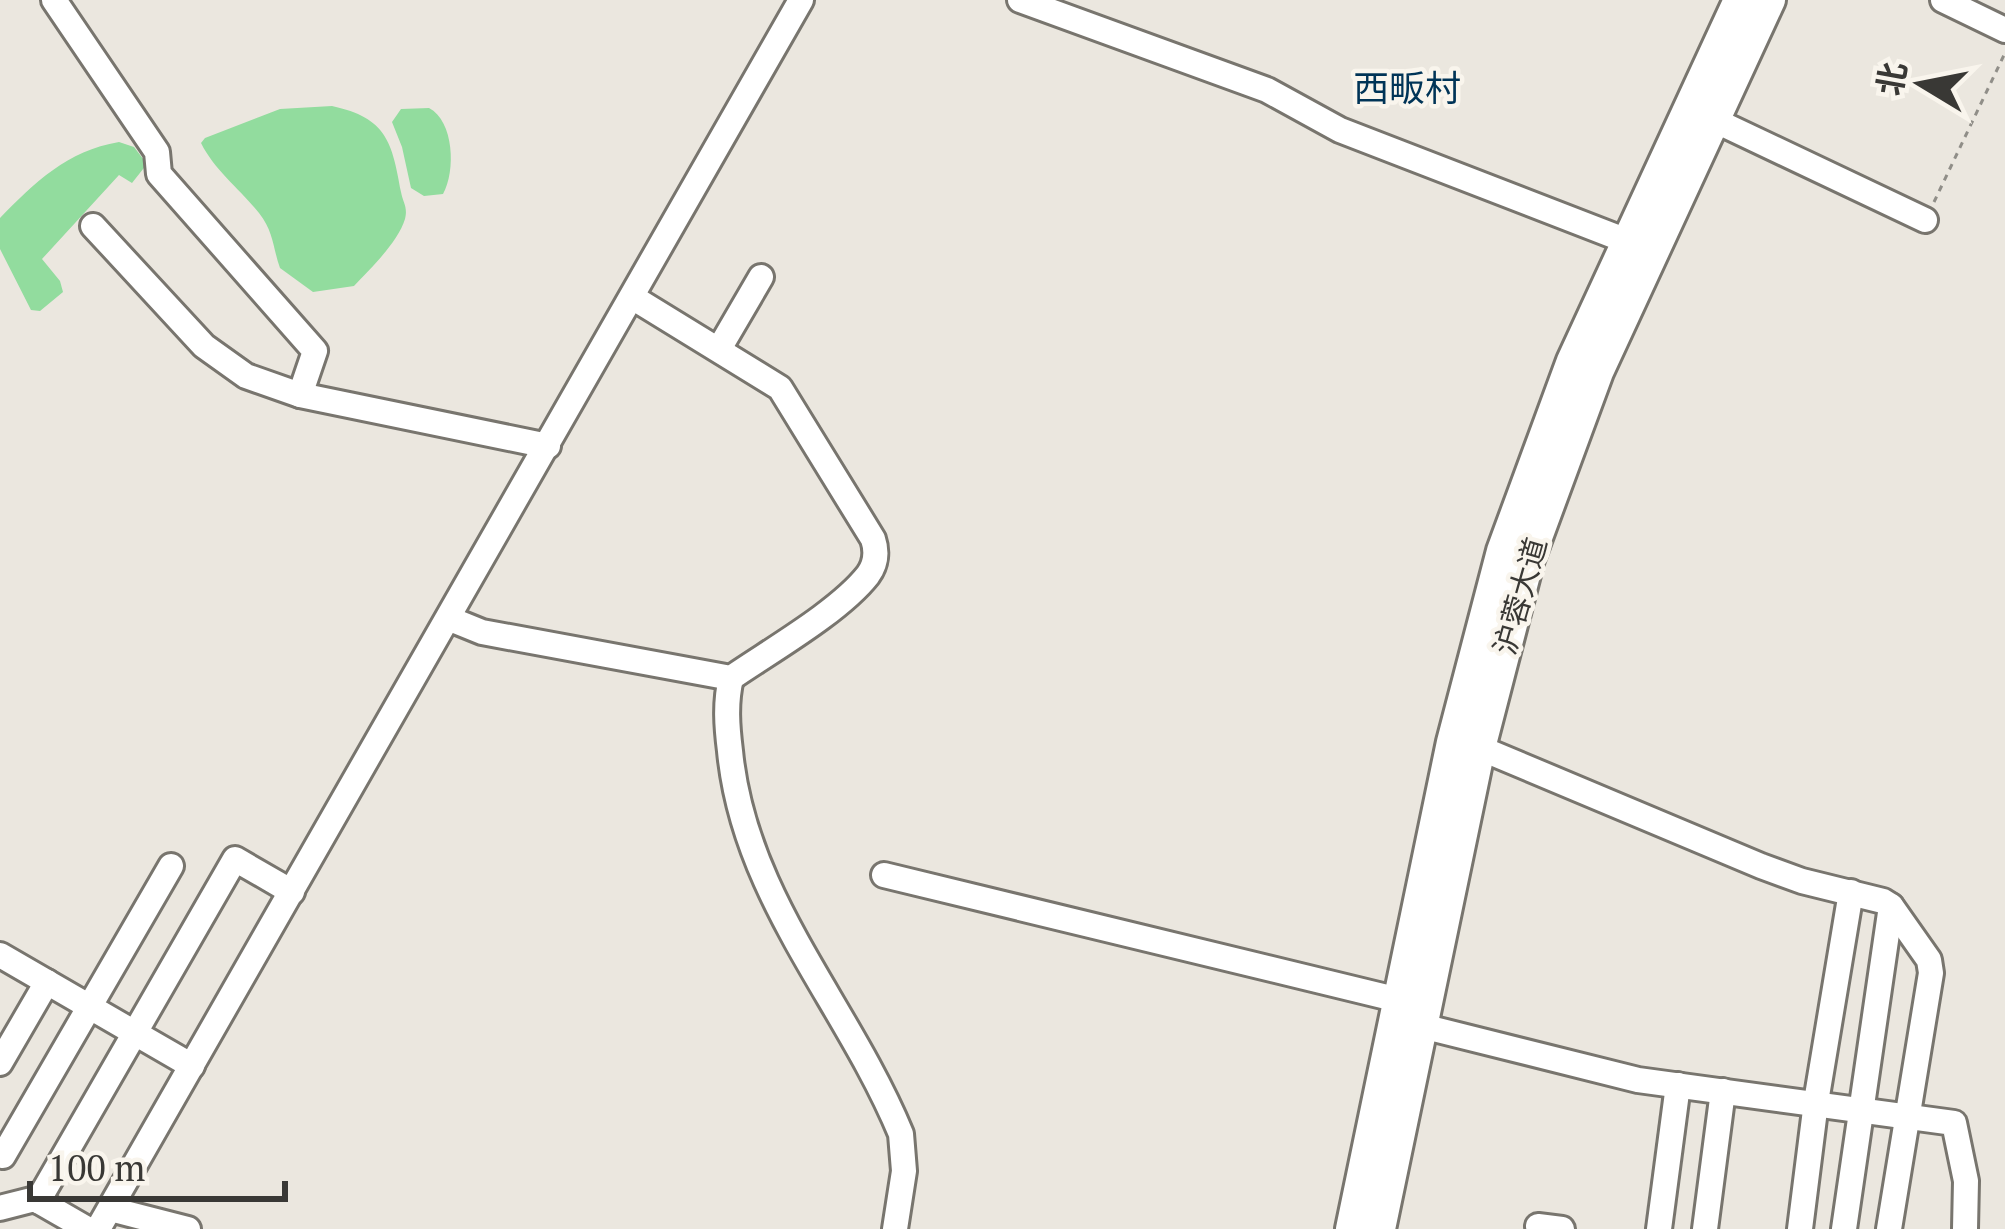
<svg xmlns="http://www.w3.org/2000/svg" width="2005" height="1229" viewBox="0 0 2005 1229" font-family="'PT Serif','Noto Sans SC',serif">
<rect width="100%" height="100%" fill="#ebe7df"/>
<g fill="#92dc9e">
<path d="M332,106C387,118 392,142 401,192C403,203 408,207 405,219C398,242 371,268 354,286L313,292L280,268C273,249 274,232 259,213C240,189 215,171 201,143L205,138L280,109Z"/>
<path d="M429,108C454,121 456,171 443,194L424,196L411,188L402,147L392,122L401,109Z"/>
<path d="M119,142L134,147L147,164L132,183L119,175L42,259L60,281L63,292L40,311L31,310L0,249V218C35,182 67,151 119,142Z"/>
</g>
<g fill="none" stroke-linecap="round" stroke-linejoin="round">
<defs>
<g id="minor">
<polyline points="54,0 157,152 159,174 315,351 300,395 548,446"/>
<polyline points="1020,0 1267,90 1340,130 1627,241"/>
<polyline points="1943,0 2005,30"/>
<polyline points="1714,120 1925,220"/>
<polyline points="93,226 204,346 246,376 300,395"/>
<polyline points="719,349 761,277"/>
<path d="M450,619L482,632L731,678C770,651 839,612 868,575C876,564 877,551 873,539L780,388L632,297"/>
<path d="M731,678C725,703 727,727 730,751C744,898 847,1003 901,1134L904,1171L895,1229"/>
<polyline points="1480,748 1761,866 1802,881 1883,901 1891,906 1929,960 1931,973 1889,1229"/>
<polyline points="884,875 1399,1000"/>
<polyline points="0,955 192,1066"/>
<polyline points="1422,1026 1638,1080 1954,1123 1966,1181 1965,1229"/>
<polyline points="0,1063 47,982"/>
<polyline points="3,1156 171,866"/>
<polyline points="38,1201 235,859 292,892"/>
<polyline points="0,1208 35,1199 87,1229"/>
<polyline points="110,1209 188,1229"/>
<polyline points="1538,1226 1562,1229"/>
<polyline points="98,1229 801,0"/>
<polyline points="1659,1229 1678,1085"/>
<polyline points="1705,1229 1723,1091"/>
<polyline points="1800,1229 1816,1102 1851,892"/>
<polyline points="1844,1229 1891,906"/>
</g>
<g id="major">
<polyline points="1351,1229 1452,742 1502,551 1572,361 1739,0"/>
<polyline points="1380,1229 1480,748 1529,559 1598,372 1770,0"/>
</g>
</defs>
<use href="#minor" stroke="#78756e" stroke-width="30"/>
<use href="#major" stroke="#78756e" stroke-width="36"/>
<polyline stroke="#908e88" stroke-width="3" stroke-dasharray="6 6" stroke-linecap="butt" points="1934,202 2005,53"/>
<use href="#minor" stroke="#fff" stroke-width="24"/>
<use href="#major" stroke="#fff" stroke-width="30"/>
</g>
<g text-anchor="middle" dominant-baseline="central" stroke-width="9" stroke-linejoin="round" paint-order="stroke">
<g font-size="30" fill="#393835" stroke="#f9f5ed">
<text transform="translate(1520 596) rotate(-74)">沪蓉大道</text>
</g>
<g font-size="36" fill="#003457" stroke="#f9f5ed">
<text x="1407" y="87">西畈村</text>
</g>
</g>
<g transform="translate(1921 84) rotate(280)" stroke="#f9f5ed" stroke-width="9" paint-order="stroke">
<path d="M0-9L21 45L0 30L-21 45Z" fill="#393835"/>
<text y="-18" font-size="33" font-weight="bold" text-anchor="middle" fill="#393835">北</text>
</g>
<path d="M30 1181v18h255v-18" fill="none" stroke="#393835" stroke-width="6"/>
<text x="48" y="1181" font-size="36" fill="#393835" stroke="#f9f5ed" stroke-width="9" paint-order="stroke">100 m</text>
</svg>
